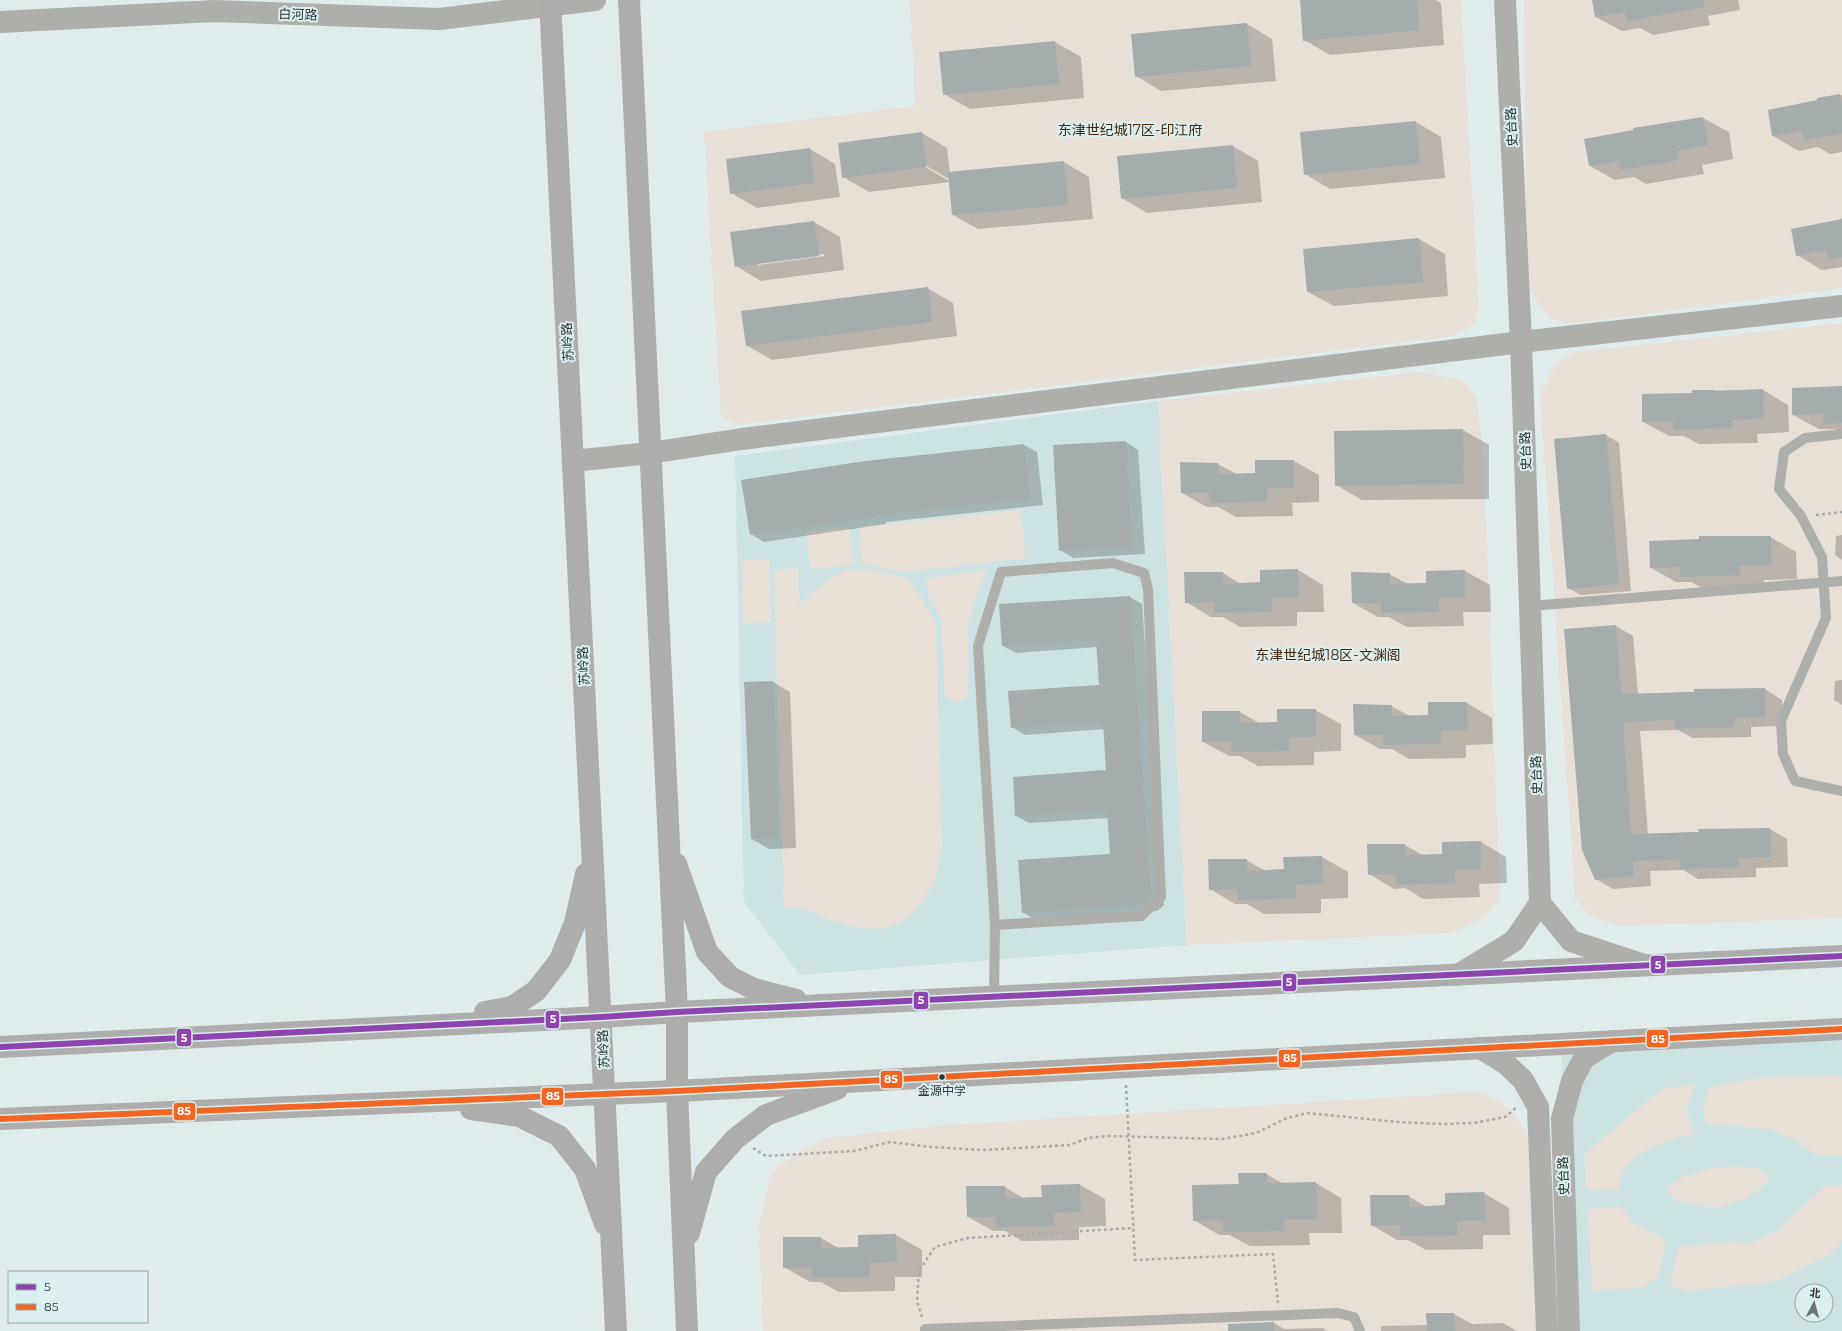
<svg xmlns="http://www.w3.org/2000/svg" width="1842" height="1331" viewBox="0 0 1842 1331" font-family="Montserrat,'Noto Sans SC',sans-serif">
<rect width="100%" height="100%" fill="#e0ebec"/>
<g fill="#cde2e3" fill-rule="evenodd">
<polygon points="1158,401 1187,945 800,975 744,902 735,456"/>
<path d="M1842,1029V1331H1571L1561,1044ZM1802,1291H1826V1315H1802Z"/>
</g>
<g fill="#e8e0d7">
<polygon points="910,0 1461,0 1479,306 1475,324 1453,336 735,425 721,416 704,132 915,106"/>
<polygon points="1524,0 1842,0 1842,288 1575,323 1553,320 1538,304 1527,283"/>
<polygon points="1842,323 1842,918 1621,926 1591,917 1575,898 1540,395 1557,362 1575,352"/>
<polygon points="1420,372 1465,381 1478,402 1485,484 1500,900 1485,917 1452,933 1187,945 1158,401"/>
<polygon points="1020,510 1026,558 905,572 862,564 859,527"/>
<polygon points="849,527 854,564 811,570 806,532"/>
<polygon points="770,559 771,622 743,623 742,560"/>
<path d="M798,568L799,605C829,579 840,561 884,573C890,574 900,575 905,578C914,584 931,614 936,624L942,848L934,884L917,909L903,922L882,929L859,928L828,920L809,909L784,908L774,571Z"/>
<polygon points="987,569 979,587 968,622 968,697 957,702 945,696 941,618 928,594 926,579"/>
<polygon points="1837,1076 1842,1077 1842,1156 1814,1154 1798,1142 1772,1130 1706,1123 1704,1105 1710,1087 1763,1077"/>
<path d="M1696,1084L1686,1107L1694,1134C1670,1139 1641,1148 1625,1168C1622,1173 1620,1183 1619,1189L1586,1190L1585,1153L1662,1089Z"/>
<polygon points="1477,1092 1502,1103 1510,1110 1540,1152 1547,1331 763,1331 759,1227 769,1179 779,1165 826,1138 948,1125"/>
<polygon points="1739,1166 1765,1170 1769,1182 1745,1199 1715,1208 1676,1201 1667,1189 1683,1176 1713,1168"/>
<polygon points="1842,1185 1842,1240 1834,1252 1775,1282 1687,1291 1670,1286 1679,1247 1730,1242 1748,1244 1778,1230 1825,1186"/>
<polygon points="1620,1206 1634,1224 1657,1234 1666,1242 1658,1278 1640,1288 1592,1291 1588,1209"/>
</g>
<g fill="#0003" fill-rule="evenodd">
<polygon points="1301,0 1436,0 1441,3 1444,45 1330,55 1304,40"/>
<polygon points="1593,0 1738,0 1740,10 1708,16 1710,25 1653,35 1640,28 1622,31 1596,17"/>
<polygon points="1247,24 1272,39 1276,81 1161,91 1136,76"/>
<polygon points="1055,42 1081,57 1084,98 970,109 944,94 940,53"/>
<polygon points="1842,95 1842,152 1830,154 1818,147 1799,151 1773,136 1769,110 1819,101 1818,99"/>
<polygon points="1703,118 1729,132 1733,159 1702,165 1704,174 1646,184 1634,177 1615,180 1590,166 1658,126"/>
<polygon points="1416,122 1441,137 1445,178 1330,189 1305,174"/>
<path d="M922,133L947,148L950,173L1064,162L1089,177L1093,219L978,229L953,215L950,182L869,192L843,177ZM923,164L949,179V181L922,165Z"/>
<polygon points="1233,146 1258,161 1262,202 1147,213 1122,198"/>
<polygon points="810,149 835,164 840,197 757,208 731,193"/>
<polygon points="1841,218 1842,218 1842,267 1822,270 1797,255 1842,220"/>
<path d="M814,222L840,237L844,270L761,281L736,266ZM824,254V256L758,265V263Z"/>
<polygon points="1419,239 1445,254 1448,296 1334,306 1308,292 1304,250"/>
<polygon points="927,288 953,303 957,336 772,360 746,345"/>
<polygon points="1842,387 1842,433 1834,429 1819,429 1793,415"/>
<polygon points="1763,390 1788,405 1789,432 1757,434 1758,443 1699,444 1684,436 1669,436 1643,422 1693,394 1693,391"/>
<polygon points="1463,430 1489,445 1489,499 1362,500 1336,485 1335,432"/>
<polygon points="1606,435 1619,443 1631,591 1581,595 1568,588"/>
<polygon points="1126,442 1138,450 1145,554 1073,558 1060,550"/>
<polygon points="1024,445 1037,452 1043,505 886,522 886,524 764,542 751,534"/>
<polygon points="1294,461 1319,475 1319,502 1292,503 1293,516 1236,517 1218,507 1207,507 1182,493 1181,463 1218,464 1237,474 1256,474"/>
<polygon points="1842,535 1842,560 1835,555 1836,536"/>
<polygon points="1770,537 1796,552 1797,579 1764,580 1765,589 1707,591 1691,582 1676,582 1651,568"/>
<polygon points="1298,570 1323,585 1324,612 1297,612 1297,626 1240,627 1223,617 1211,617 1186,602 1223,573 1241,584 1261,583"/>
<polygon points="1465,571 1490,585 1491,612 1463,612 1464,626 1407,627 1389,617 1378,617 1353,603 1389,574 1408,584 1428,584"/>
<polygon points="1130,597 1142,604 1164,905 1157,911 1035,920 1023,912 1111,855 1109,818 1029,823 1016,816 1108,771 1105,729 1025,735 1012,727 1100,686 1097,647 1016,653 1003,646"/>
<polygon points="1616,626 1633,636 1638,694 1765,689 1782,700 1783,726 1751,727 1751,737 1693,738 1678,730 1640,731 1648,834 1770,829 1787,839 1788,867 1756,868 1756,877 1698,879 1683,870 1650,871 1651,886 1613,889 1596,879"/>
<polygon points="1842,680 1842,705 1834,700 1835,681"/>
<polygon points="773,682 790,692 796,848 769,849 752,839"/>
<polygon points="1467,703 1492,718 1493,744 1466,745 1466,758 1409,759 1392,749 1380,749 1355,735 1391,706 1410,716 1430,716"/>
<polygon points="1315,710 1341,724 1341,751 1314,752 1314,765 1258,766 1240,756 1229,756 1203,742 1203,712 1240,712 1259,723 1278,723"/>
<polygon points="1481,842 1506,857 1507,883 1479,884 1480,897 1423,899 1405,888 1394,889 1369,874 1368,845 1405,845 1424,856 1443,855"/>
<polygon points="1322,857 1348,872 1348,898 1321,899 1321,913 1264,914 1247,904 1235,904 1210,889 1246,860 1266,871 1285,870 1284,858"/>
<polygon points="1266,1174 1284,1184 1316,1183 1341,1198 1342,1233 1309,1233 1310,1245 1250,1246 1229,1235 1219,1235 1194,1220 1240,1185"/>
<polygon points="1080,1185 1105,1199 1106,1226 1079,1227 1079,1240 1022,1241 1005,1231 993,1231 968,1217 1005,1187 1023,1198 1043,1198 1042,1186"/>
<polygon points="1484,1193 1509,1208 1510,1235 1483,1235 1483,1249 1426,1250 1408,1240 1397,1240 1372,1225 1408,1196 1427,1207 1446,1206"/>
<polygon points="896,1235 922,1250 922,1277 895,1277 895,1291 839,1292 821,1282 810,1282 784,1267 821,1238 840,1249 859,1248 859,1236"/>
<polygon points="1427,1314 1454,1314 1472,1324 1503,1323 1517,1331 1381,1331 1381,1326 1428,1325"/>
<polygon points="1274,1323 1284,1329 1323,1328 1327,1331 1217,1331 1247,1330"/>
</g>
<g fill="#a4acac">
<polygon points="1300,0 1417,0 1419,30 1303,41"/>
<polygon points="1592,0 1704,0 1705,7 1627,21 1625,12 1595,17"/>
<polygon points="1247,23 1251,66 1135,77 1131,34"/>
<polygon points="1055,41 1059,84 943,95 939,52"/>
<polygon points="1840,94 1842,105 1842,134 1804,140 1802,131 1772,136 1768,110 1817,100 1817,98"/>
<polygon points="1703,117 1708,145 1677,151 1679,160 1620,170 1619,161 1589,166 1584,139 1633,130 1633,128"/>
<polygon points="1416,121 1420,164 1304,175 1300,132"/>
<polygon points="922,132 926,167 842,178 838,143"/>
<polygon points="1233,145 1237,188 1121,199 1117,156"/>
<polygon points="810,148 815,183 730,194 726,159"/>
<polygon points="1064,161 1068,205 952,215 948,172"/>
<polygon points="1842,219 1842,257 1828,259 1826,250 1796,256 1791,229"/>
<polygon points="814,221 819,256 735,267 730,232"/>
<polygon points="1419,238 1423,282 1307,292 1303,249"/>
<polygon points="928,287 932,322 746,346 741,311"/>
<polygon points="1842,386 1842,423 1823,424 1823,414 1792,415 1792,388"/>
<polygon points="1763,389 1764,418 1732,420 1733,428 1673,430 1673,421 1642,422 1642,394 1692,393 1692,390 1715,390 1715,391"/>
<polygon points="1463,429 1464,484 1335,486 1334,431"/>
<polygon points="1606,434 1619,584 1567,589 1554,439"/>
<polygon points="1126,441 1132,547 1059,551 1053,445"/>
<polygon points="1024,444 1030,498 874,516 874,517 750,535 741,480 865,461"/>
<polygon points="1255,460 1294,460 1294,488 1267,488 1267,502 1210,503 1209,493 1181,493 1180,462 1218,463 1219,474 1255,473"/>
<polygon points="1699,536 1771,536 1772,565 1739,566 1740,575 1680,577 1680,567 1650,568 1649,541 1699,539"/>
<polygon points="1298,569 1299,597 1272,598 1272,612 1214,613 1214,602 1185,603 1184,572 1223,572 1223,584 1260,582 1260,570"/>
<polygon points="1465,570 1465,598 1438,598 1439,612 1381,613 1381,603 1352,603 1351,572 1390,573 1390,584 1426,583 1426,571"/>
<polygon points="1130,596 1151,897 1144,905 1022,913 1018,860 1110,854 1107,810 1015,816 1013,777 1106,770 1103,722 1011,728 1008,691 1099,685 1096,640 1002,646 999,604"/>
<polygon points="1616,625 1621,694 1694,692 1694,689 1765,688 1766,717 1734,718 1734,727 1675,729 1675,720 1623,722 1631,834 1699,832 1698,829 1770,828 1771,857 1739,858 1739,867 1680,869 1679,860 1633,861 1634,876 1595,880 1582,850 1564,629"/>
<polygon points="773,681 779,838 751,839 744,682"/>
<polygon points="1428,702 1467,702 1468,730 1441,731 1441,744 1383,745 1383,735 1354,735 1353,704 1392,705 1392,716 1428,715"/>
<polygon points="1277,709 1316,709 1316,737 1289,737 1289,751 1231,752 1231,742 1202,742 1202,711 1240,711 1240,723 1277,722"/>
<polygon points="1481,841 1481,869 1454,870 1455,883 1397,885 1396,874 1368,875 1367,844 1405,844 1406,855 1442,854 1442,842"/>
<polygon points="1322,856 1323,884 1296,885 1296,898 1238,900 1238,889 1209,890 1208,859 1247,859 1247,871 1284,869 1283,857"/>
<polygon points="1238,1173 1267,1173 1267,1183 1316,1182 1317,1219 1284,1219 1284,1231 1223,1232 1223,1220 1193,1221 1192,1185 1239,1184"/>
<polygon points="1080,1184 1081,1212 1054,1213 1054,1226 996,1227 996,1217 967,1217 966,1186 1005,1186 1005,1198 1042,1197 1041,1185"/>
<polygon points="1484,1192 1485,1221 1457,1221 1458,1235 1400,1236 1400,1225 1371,1226 1370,1195 1409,1195 1409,1207 1445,1205 1445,1193"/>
<polygon points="896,1234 897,1262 870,1263 870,1277 812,1278 812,1267 783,1268 783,1237 821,1237 821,1248 858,1247 858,1235"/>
<polygon points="1426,1313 1454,1313 1455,1331 1427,1331"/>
<polygon points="1274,1322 1274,1331 1228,1331 1228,1324"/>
</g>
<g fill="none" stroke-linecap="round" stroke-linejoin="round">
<g stroke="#a9aaaa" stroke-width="2.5" stroke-dasharray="3 3" stroke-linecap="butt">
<polyline points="1816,515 1842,512"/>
<polyline points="1126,1085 1135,1260 1273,1254 1278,1303"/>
<polyline points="753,1148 766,1156 854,1151 890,1142 931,1147 983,1150 1070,1145 1088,1138 1108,1136 1222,1139 1256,1133 1287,1118 1307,1113 1398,1122 1443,1124 1474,1123 1505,1117 1517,1107"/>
<polyline points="922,1317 917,1301 919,1271 935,1247 968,1238 1133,1228"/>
</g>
<g stroke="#aeaeab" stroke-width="10">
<polyline points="1842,434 1805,438 1784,452 1779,489 1801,516 1822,557 1826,618 1781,721 1783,754 1795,781 1842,791"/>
<polyline points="1530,606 1842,581"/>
<polyline points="994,997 995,925 978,646 1001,572 1113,563 1144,573 1148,589 1161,897 1141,916 995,925"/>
<polyline points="925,1331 925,1329 1338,1313 1354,1317 1360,1331"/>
</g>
<g stroke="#aeaeab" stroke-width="22">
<polyline points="1505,0 1521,342 1540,903"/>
<polyline points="0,22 215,11 439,19 595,0"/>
<polyline points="573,461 650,453 742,439 1521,342 1842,306"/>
<polyline points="1458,975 1514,941 1540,903 1571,941 1644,965"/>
<polyline points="1480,1048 1506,1064 1523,1080 1538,1107 1547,1331"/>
<polyline points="1569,1331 1562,1119 1572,1081 1584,1058 1612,1041"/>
</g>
<g stroke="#adadab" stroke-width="22">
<polyline points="550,0 616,1331"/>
<polyline points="629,0 677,1012 677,1091 687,1331"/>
<polyline points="676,864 707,952 730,977 754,989 796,1000"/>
<polyline points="485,1012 512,1007 536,991 560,960 575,923 586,874"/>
<polyline points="0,1047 601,1017 677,1012 1842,956"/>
<polyline points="471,1109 519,1116 559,1136 585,1169 605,1224"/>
<polyline points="0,1119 677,1091 1842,1029"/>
<polyline points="689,1233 706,1172 735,1139 766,1115 837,1089"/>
</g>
<defs>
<polyline id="bus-1" points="0,1047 601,1017 677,1012 1842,956"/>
<polyline id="bus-2" points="0,1119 677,1091 1842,1029"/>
</defs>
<use href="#bus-1" stroke="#dceff0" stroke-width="9"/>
<use href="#bus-2" stroke="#dceff0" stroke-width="9"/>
<use href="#bus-1" stroke="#8e44ad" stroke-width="6"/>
<use href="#bus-2" stroke="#f26522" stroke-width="6"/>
</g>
<circle fill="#2e3535" stroke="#dceff0" stroke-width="1.5" cx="942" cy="1077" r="3.5"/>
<g text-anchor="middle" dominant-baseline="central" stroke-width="4" stroke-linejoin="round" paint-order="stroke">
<g font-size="12" fill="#2e3535" stroke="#dceff0">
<text x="942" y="1090">金源中学</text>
</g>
<g font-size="13" fill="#2e3535" stroke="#dceff0">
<text transform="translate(298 14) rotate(2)">白河路</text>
<text transform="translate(1511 127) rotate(-93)">史台路</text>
<text transform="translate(567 342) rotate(-93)">苏岭路</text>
<text transform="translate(1525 451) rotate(-92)">史台路</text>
<text transform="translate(583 666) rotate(-93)">苏岭路</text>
<text transform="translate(1536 775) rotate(-92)">史台路</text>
<text transform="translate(603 1049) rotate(-93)">苏岭路</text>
<text transform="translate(1563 1176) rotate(-92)">史台路</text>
</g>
<g font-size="14" fill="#45270c" stroke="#dceff0">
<text x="1130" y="130">东津世纪城17区-印江府</text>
<text x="1328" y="655">东津世纪城18区-文渊阁</text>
</g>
</g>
<g stroke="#dceff0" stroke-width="1.5">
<rect x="1650" y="955" width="16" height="19" rx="4" fill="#8e44ad"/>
<rect x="1282" y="973" width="15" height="19" rx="4" fill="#8e44ad"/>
<rect x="913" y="991" width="16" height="19" rx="4" fill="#8e44ad"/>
<rect x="545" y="1010" width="15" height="19" rx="4" fill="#8e44ad"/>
<rect x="176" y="1028" width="16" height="19" rx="4" fill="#8e44ad"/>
<rect x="1646" y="1029" width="23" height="19" rx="4" fill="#f26522"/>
<rect x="1278" y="1049" width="23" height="19" rx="4" fill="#f26522"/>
<rect x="880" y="1070" width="23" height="19" rx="4" fill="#f26522"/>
<rect x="541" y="1087" width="23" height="19" rx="4" fill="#f26522"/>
<rect x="173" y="1102" width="23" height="19" rx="4" fill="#f26522"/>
</g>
<g font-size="11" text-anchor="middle" font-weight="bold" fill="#fff">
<text x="1658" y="969">5</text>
<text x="1289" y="986">5</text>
<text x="921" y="1004">5</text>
<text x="553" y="1023">5</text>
<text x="184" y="1042">5</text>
<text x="1658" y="1043">85</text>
<text x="1290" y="1062">85</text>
<text x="891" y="1083">85</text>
<text x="553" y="1100">85</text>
<text x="184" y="1115">85</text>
</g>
<rect x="8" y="1271" width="140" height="52" fill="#dceff0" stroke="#96a5a5"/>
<rect x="16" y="1284" width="20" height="6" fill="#8e44ad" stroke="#96a5a5"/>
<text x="44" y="1291" font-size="12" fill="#2e3535">5</text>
<rect x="16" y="1304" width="20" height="6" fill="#f26522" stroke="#96a5a5"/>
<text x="44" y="1311" font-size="12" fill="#2e3535">85</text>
<g transform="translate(1814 1303) rotate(6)"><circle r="19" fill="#dceff0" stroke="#96a5a5"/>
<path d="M0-3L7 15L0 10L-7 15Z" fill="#6c7575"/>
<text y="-6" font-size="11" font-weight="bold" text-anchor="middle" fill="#2e3535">北</text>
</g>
</svg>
